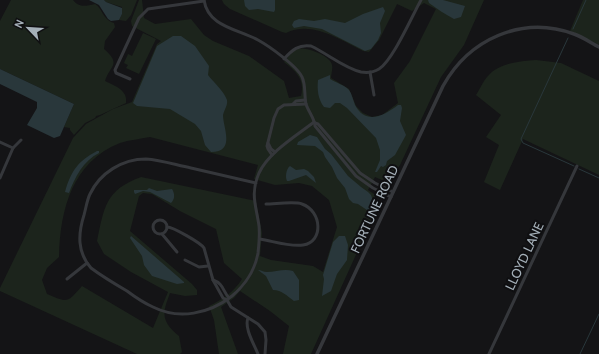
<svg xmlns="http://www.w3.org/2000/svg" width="599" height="354" viewBox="0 0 599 354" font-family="Cabin,sans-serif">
<rect width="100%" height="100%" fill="#141416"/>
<g fill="#1c241c" fill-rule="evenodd">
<path d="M11,0H73C79,8 86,6 95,4C103,9 102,19 114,23L115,27L105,41L104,49C122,65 110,65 105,81C115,86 128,90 126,103L100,115L96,116L95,118L85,123L74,135L70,130V128L64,127L74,104L0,69V21Z"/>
<polygon points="104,0 137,0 131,15 126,21 119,20 122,14 122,7 106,2"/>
<path d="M139,0H142L144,18L155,24L191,19L204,35L213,41L249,56L284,81L289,98L301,96C305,80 297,72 284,62C287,58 292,51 297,49C306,46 331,56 332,65C333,69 331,74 331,78L349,89L356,106L363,113L372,117L382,115L398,103L394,83L410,61L436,9L424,3L412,11L397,4L379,40L369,52L363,51C341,40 311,20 286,33L282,32L230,9L224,4L222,0H484L464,45L441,77L400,165L391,177L382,180L375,177L368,190L374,194L378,206L311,354H283L289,326L270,311L240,291L234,298L221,307L238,354H219L214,320L209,306C222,300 234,292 242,279L224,263L216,229L180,211L152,194L143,193L139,196L130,231L192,284L197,290V295L185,296L170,293C162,314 161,321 179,336L182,352L180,354H137L0,291V288L73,138L86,124L113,109L132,102L157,44L161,41L132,26L131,21ZM150,137L258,165L254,179L275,185L299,183L312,186L329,200L337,227L323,272L313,266L271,260L260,256L262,233L256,201L141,177C105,190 104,208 97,241L104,254L131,272L168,292L153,328L82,286C67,303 68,303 47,294L42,280L47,268L59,257C60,210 72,162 120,143C129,140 140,139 150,137Z"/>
<polygon points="583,0 599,0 599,45 570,31"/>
<polygon points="143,33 156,39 139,74 126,68 128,65 124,63 128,54 132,56"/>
<path d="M536,60L561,63L599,81V175L523,139L500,190L484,182L499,145L486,137L501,115L476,95C480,89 483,81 488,76C499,63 520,61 536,60Z"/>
</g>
<g fill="#29373b">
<polygon points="89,0 104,0 106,2 122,8 122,14 119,20 111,21 108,19 99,5"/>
<polygon points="244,0 275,0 275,10 274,12 258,9 249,10 245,6"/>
<path d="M428,0H443L465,6L461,17L454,19C445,14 437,9 429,3Z"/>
<polygon points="383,7 385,11 380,23 381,33 378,40 371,49 365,51 322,29 304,26 294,28 292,25 294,21 299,19 314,21 325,19 345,23 363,14"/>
<path d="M173,36H181L195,46L209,66L208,75C213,82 224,91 227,100C228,105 224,110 223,115C223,128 236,152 211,152L205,145L201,131L195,124L170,109L137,106L133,103L157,46Z"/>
<polygon points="0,69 74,104 60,136 54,138 27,125 37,108 37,102 0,84"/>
<path d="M330,75V79C335,82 346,86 349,90C352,94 353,100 355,105C366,126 385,115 398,105H401L402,108L400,121L406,135L395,155L387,161L386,165L383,167L381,166L377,172H375L380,160V150L376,138L347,108L340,103H335L330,108L324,107C318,99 317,90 318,80Z"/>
<polygon points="310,135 317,137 325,149 331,154 348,176 361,187 368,192 371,195 374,204 372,209 367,210 358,204 353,203 349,199 345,188 337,178 332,167 325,157 323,152 315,146 297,145 298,142"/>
<path d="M97,151H99V153C83,161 75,177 69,193L65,192C71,171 78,161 97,151Z"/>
<path d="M290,166L296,170L304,169L308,171L314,177L316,183L306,175L289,181H287C285,177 286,169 290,166Z"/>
<path d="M149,188L157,191L172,189C175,194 175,199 171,203L150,192L143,191L135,194L134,192V190H147Z"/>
<polygon points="131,236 184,282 184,283 177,284 152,276 144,265 142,256 130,238"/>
<polygon points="339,236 345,236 348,245 347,260 337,274 331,291 322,296 324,279 323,275 333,242"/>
<path d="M258,270C261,270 263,272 267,272C276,272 284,268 293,271L299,280V300L294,301C287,296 282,290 273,290L266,276Z"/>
</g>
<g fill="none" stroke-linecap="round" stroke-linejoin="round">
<g stroke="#29373b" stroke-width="1">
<polyline points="573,29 586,0"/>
<polyline points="568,38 521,139 523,143 574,166"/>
<polyline points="579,169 599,178"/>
<polyline points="580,354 599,314"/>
</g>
<g stroke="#35373b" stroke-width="3">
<path d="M204,0C208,27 238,29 258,40C269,46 297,66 302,77C306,85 304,95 306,104C308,111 315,119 315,126L356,176L373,188L391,197"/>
<path d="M284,59C292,50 299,44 311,46C328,54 344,68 361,72C367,73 374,72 379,69C393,60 412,16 421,0"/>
<polyline points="370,72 374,95"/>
<polyline points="130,79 116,73 115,70 139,18 148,9 204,1"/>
<polyline points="293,104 296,101 305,100"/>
<polyline points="315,123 318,124 360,173 375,183 393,192"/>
<polyline points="0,142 13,148"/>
<polyline points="268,143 271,149 275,152"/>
<polyline points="272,155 268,149 267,146 274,118 278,109 284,105 306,104"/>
<polyline points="0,178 13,148 21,140"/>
<path d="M256,183C234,178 212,173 191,168C176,165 161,160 146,159C122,159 100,173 90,194C87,200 86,208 84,215C78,234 77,252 91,268C103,277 115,284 127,291C135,297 144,303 153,307C179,320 209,314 232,296C245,285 255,270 258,253C259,244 260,235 259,226C256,205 250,194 259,173C269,152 296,136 314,122"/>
<circle cx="160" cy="227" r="7"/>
<path d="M167,227C173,227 201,243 204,248L213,280L223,298L227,300L231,307L258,324L265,332L266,340L265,354"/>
<polyline points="162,234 177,252"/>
<path d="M260,239C273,241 289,247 303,245C324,242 322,211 302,204C295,201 275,204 266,204"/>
<polyline points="185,260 199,267 208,266"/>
<polyline points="67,279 87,263"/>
<path d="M213,280C224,284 222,290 229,298"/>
<path d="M248,318C244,328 254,344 258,354"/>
<polyline points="489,354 577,166"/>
</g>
<path stroke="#35373b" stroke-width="3.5" d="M317,354L443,86C469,39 522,15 574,34C583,37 591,43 599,47"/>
</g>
<g text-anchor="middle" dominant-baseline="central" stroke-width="4" stroke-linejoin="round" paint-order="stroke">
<g font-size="13" fill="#a4afb8" stroke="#0f0f11">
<text transform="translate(374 209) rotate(-65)">FORTUNE ROAD</text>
<text transform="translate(524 256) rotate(-65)">LLOYD LANE</text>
</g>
</g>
<g transform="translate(28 28) rotate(295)" stroke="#0f0f11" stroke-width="3" paint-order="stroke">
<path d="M0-3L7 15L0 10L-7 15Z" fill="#a4afb8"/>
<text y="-6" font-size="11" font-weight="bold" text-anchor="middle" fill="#a4afb8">N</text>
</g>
</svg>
